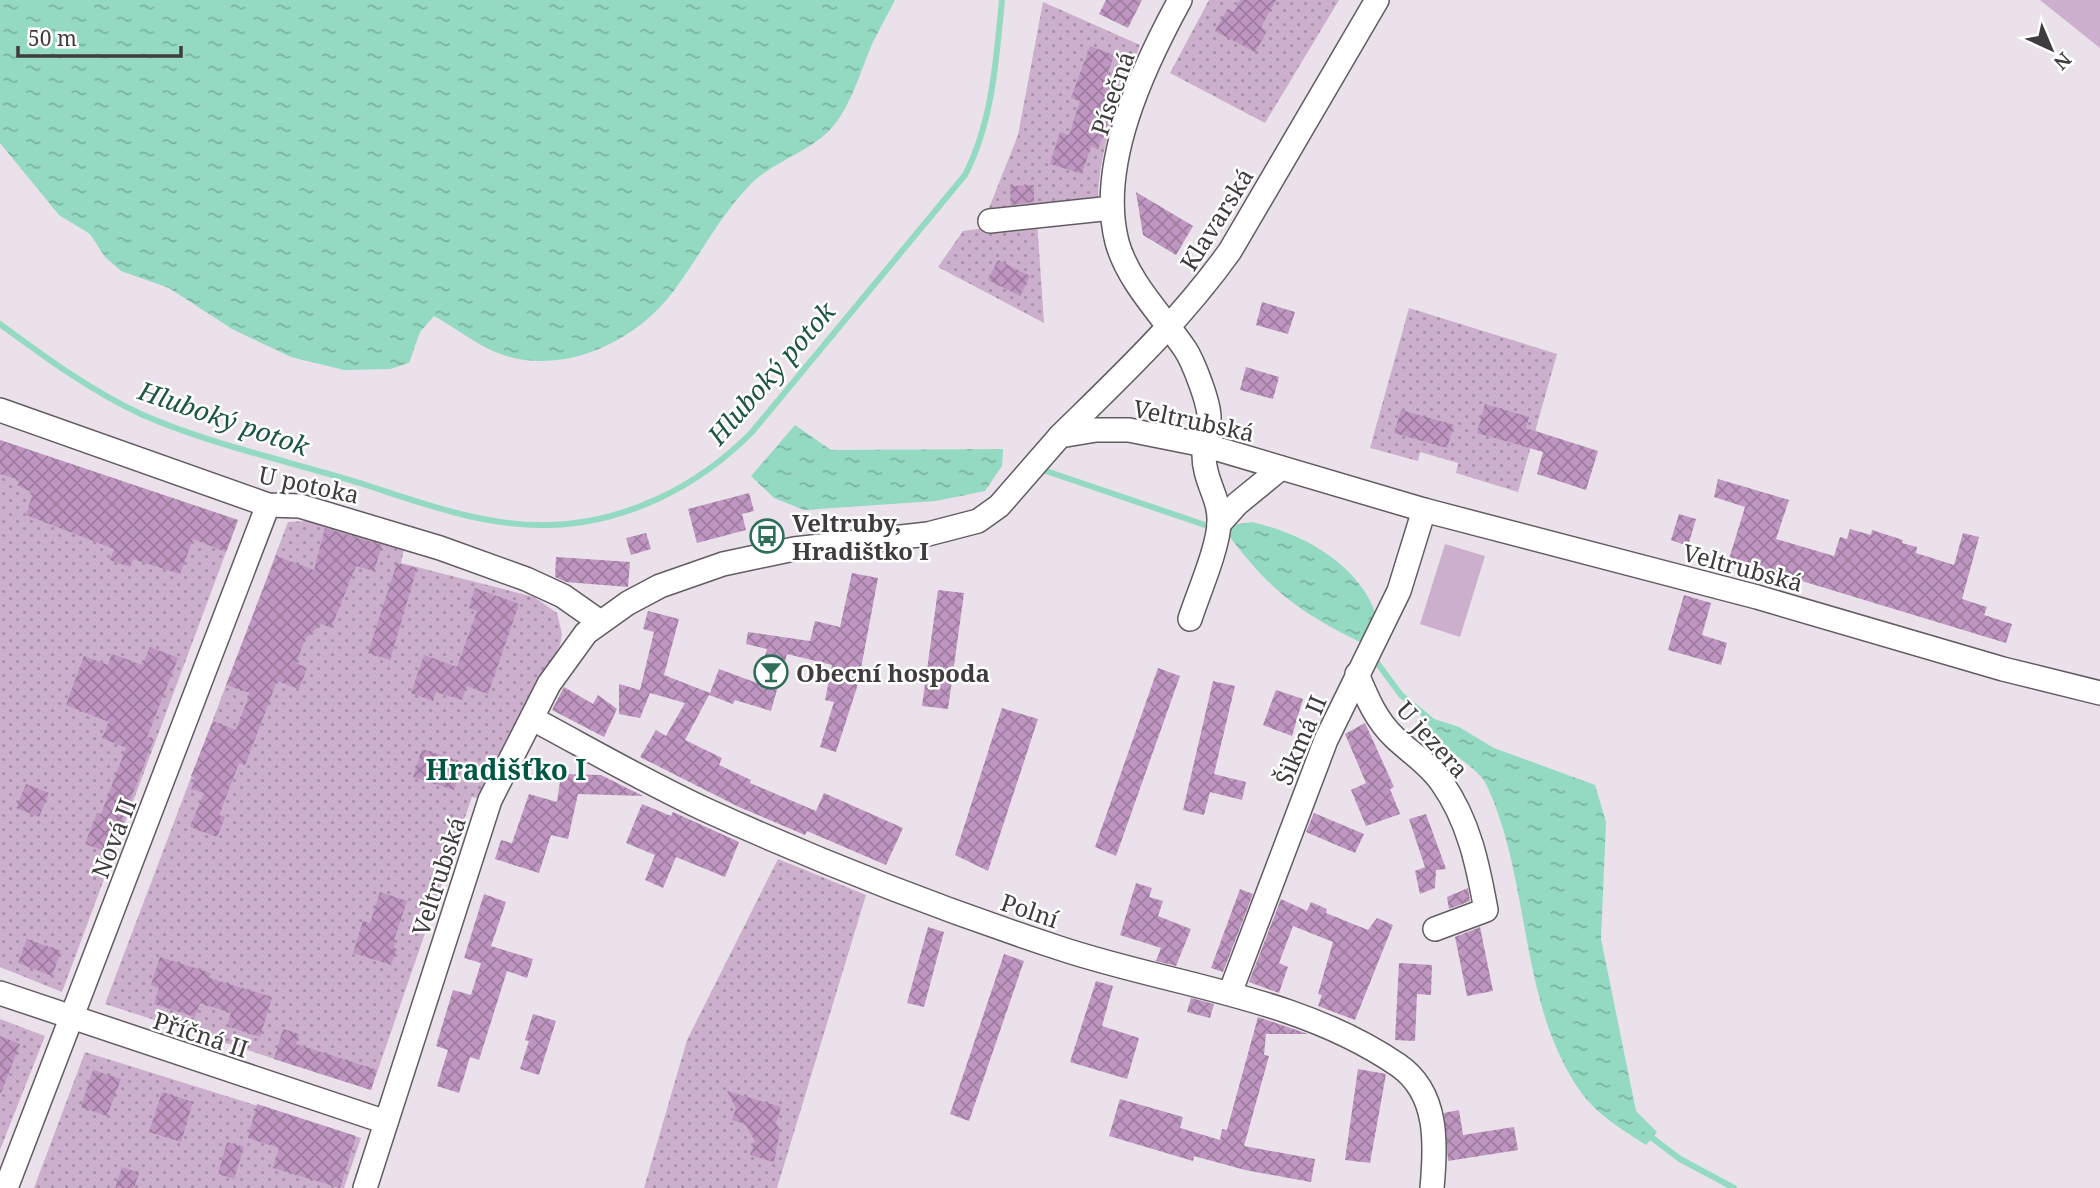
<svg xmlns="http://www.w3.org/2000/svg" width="2100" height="1188" viewBox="0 0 2100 1188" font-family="'Noto Serif',serif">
<defs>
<pattern id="garden-dots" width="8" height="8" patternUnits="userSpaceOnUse" patternTransform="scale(1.75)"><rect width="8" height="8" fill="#cbafcc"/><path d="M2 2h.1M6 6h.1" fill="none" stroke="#a690a7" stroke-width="1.8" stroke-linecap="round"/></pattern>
<pattern id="water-ripples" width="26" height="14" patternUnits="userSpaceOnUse" patternTransform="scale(1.75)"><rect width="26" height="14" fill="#94dac3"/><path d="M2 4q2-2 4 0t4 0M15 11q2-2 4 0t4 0" fill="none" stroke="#7ab2a0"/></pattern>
<pattern id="building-cross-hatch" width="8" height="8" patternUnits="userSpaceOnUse" patternTransform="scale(1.75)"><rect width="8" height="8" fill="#bf96c1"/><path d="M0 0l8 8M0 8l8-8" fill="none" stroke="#9d7c9e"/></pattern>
</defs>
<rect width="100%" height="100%" fill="#eae1ea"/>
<g fill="#cbafcc">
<polygon points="2040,0 2100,0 2100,48"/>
<polygon points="1445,544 1485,556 1460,637 1420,624"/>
</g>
<g fill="url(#garden-dots)">
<polygon points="1209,0 1339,0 1265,123 1170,73"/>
<path d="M1043,2L1140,45C1121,95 1099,145 1098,200L989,208L1018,135Z"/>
<polygon points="1037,221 1044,323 938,267 963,231"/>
<polygon points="1409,308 1557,354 1518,492 1456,473 1458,463 1420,452 1418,461 1370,448"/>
<polygon points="0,440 238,520 62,992 0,967"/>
<polygon points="307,521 404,549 401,563 534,597 557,613 562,634 560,645 480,799 472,797 371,1090 105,1004 288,522"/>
<polygon points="778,859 866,895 777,1188 644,1188 687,1040"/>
<polygon points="0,1019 45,1036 0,1150"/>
<polygon points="85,1052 361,1138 344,1188 34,1188"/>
</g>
<g fill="url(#water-ripples)">
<path d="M0,0H895C888,14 880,28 873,42C860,71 851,109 828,132C805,154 770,163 749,186C720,216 702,252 678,285C641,339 568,376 503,355C479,347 456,328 434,316L420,332L409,363L390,369L344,370L291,357L232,329L169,288L121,271L105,257L90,234L59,215L0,143Z"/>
<polygon points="795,425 831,450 1003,449 1002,466 985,491 936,501 804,510 774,498 751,476"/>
<path d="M1252,522C1302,533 1359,564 1376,615L1362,643C1300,613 1268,589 1227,533L1232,525Z"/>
<path d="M1425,716L1459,727L1494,748L1595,785L1606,822L1601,939L1636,1111L1657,1132L1646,1145C1623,1130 1597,1115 1580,1091C1518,1001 1532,884 1487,786C1479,768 1451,755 1437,739C1431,733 1428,723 1425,716Z"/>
</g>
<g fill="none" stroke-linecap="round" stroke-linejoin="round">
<g stroke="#94dac3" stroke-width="6">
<path d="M0,324C45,357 91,391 143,415C212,445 288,461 360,483C422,503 484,527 550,525C626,523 699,486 752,432L965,175C993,121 996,59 1002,0"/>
<polyline points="1046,471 1208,526"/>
<polyline points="1378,664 1401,695 1432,721"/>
<polyline points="1647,1134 1680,1159 1734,1188"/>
</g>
</g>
<g fill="url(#building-cross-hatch)">
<polygon points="1106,0 1142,0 1128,28 1099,14"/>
<polygon points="1240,0 1276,0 1261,27 1267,31 1255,52 1215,31 1227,9 1234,12"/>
<polygon points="1090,46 1114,55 1103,87 1119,92 1098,149 1091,146 1082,174 1050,164 1060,132 1069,135 1080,101 1071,98"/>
<polygon points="1034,185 1034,202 1011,205 1010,186"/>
<polygon points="1136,192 1193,226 1176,255 1143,235"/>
<polygon points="998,260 1030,276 1020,296 988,280"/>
<polygon points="1262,302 1295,312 1288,334 1256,325"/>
<polygon points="1246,367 1279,377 1273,399 1240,390"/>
<polygon points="1485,404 1529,417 1526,428 1598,451 1586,490 1537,474 1543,452 1477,433"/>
<polygon points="1401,410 1454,425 1447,448 1394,433"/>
<polygon points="0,440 238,520 226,552 193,539 180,574 133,559 130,567 110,560 114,549 26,515 33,493 17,485 20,480 0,474"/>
<polygon points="1718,479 1789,500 1776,539 1834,556 1840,537 1847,539 1850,529 1871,535 1872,530 1903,540 1902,543 1917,547 1916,553 1954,565 1963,533 1979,537 1962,599 1987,607 1984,615 2012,624 2006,643 1729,559 1745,507 1714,497"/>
<polygon points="749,493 754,511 742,514 746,530 697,543 688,509"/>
<polygon points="1679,514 1696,519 1688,546 1671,540"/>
<polygon points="325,528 382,545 374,571 356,566 331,628 321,624 305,639 296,663 307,668 299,689 277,681 245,765 239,763 219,815 225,817 217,837 190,827 204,793 191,789 195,778 191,776 213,721 236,730 250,693 226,685 276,556 314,570"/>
<polygon points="646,533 651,549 631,555 626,538"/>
<polygon points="556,557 630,562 628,587 566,582 555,577"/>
<polygon points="397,563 417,568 390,660 368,653"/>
<polygon points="852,573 878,578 858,684 836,752 820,747 834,702 825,700 832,665 787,654 771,711 735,700 733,704 709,695 685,740 722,758 719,765 751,780 750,783 816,811 824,793 903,828 886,865 807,831 805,835 739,807 640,757 656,730 666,736 685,703 650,693 640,718 619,714 619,684 640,690 654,632 643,629 648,611 679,619 664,675 710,693 719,669 757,683 767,649 746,644 748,632 810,641 815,621 840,627"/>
<polygon points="475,588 519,604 488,694 467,686 462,700 436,692 433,701 411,693 424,655 457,667 477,611 469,608"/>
<polygon points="938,590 964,593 948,709 922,706"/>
<polygon points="1684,595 1711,603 1702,635 1727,643 1721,665 1668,650"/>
<polygon points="150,647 178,658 147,737 154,739 110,853 85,844 97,813 101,814 126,748 102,738 109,722 66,705 84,656 108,665 112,654 142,665"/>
<polygon points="1158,668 1180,676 1116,856 1095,847"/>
<polygon points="1213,681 1235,686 1214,774 1246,782 1242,800 1210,792 1204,815 1183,810"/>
<polygon points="564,687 593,704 598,695 617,709 604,737 552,710"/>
<polygon points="1276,690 1303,699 1292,736 1263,725"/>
<polygon points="1002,708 1038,719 988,871 955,855"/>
<polygon points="1365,723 1394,787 1390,789 1400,814 1366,826 1351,790 1366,783 1345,734"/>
<polygon points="422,749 463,762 454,790 413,777"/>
<polygon points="561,774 601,775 643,796 578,794 568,839 551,835 539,873 495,859 501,840 512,843 529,794 557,802"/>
<polygon points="26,784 49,793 39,817 16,808"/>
<polygon points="642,804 671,816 673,812 739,842 725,877 676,857 663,888 645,880 655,855 626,843"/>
<polygon points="1314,813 1364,834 1355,853 1306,832"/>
<polygon points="1426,814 1446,869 1436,870 1435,888 1420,894 1415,871 1425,867 1409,819"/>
<polygon points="1136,883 1152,888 1149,897 1163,901 1158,916 1191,929 1176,966 1156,961 1161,948 1120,935"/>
<polygon points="1468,888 1470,901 1449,909 1447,897"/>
<polygon points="1240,889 1253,894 1223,972 1211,968"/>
<polygon points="380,892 407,901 395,937 394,948 397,949 391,965 353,953 363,921 370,923"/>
<polygon points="484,894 506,902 491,946 533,959 527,978 507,971 479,1060 470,1057 459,1093 437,1086 448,1050 436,1046 453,990 471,995 481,963 464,958"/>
<polygon points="1281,899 1307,911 1311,902 1327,909 1326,913 1368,930 1377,918 1393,925 1355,1020 1318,1006 1322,995 1318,994 1333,942 1293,926 1279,963 1288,967 1279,993 1249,982"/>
<polygon points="928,927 944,932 924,1007 907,1003"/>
<polygon points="1480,927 1493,991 1467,996 1455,937"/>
<polygon points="27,939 61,951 52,976 18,963"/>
<polygon points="1004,954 1024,961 969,1121 950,1114"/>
<polygon points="160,957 211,973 209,978 272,997 260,1037 227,1026 231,1013 200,1003 195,1017 154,1004 159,988 151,985"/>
<polygon points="1399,963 1432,965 1431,995 1417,994 1415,1041 1395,1040"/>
<polygon points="1096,981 1113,986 1102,1026 1139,1038 1127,1079 1070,1062"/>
<polygon points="1191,998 1214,1004 1210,1018 1187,1012"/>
<polygon points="533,1014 556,1021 539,1075 520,1069 529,1041 525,1040"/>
<polygon points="1258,1017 1308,1034 1266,1034 1264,1055 1269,1056 1244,1146 1315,1159 1311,1182 1245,1170 1194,1156 1193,1161 1109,1136 1120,1099 1183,1117 1180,1128 1220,1140 1222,1129 1227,1130"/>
<polygon points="283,1029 299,1034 296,1044 377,1070 371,1090 274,1059"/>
<polygon points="0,1036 20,1044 1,1093 0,1092"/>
<polygon points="1358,1069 1386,1074 1370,1163 1345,1160"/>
<polygon points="93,1070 121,1079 107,1116 81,1107"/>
<polygon points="727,1091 781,1107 776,1123 780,1130 774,1162 750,1155 755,1141 745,1124 732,1120 736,1108"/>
<polygon points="162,1092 193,1102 181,1142 149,1132"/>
<polygon points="257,1104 356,1136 340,1188 273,1168 279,1148 248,1138"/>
<polygon points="1459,1110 1463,1135 1514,1127 1518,1150 1448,1161 1444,1113"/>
<polygon points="227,1142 244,1147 234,1179 218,1174"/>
<polygon points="122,1167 139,1173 134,1188 115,1188"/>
</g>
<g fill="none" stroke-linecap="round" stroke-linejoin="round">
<defs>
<g id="minor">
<path d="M1180,0C1144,66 1097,164 1117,242C1128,282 1162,315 1185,349C1193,361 1210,404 1209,419C1207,437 1201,453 1206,471C1210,489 1220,503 1219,522C1219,546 1198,594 1190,619"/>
<polyline points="990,221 1112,208"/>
<polyline points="0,410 268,505 300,506 440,548 526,579 563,596 600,622"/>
<path d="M1060,436C1121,376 1180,321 1230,251L1377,0"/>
<polyline points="1219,524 1237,504 1281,468"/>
<path d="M1357,674C1367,698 1376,720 1395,738C1411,753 1430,765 1442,783C1469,821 1478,866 1486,910L1435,929"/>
<path d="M533,719C589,749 646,782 704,809C820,862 938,908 1059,948C1173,986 1297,996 1398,1065C1439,1093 1436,1145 1432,1188"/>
<polyline points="0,993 386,1122"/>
<polyline points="1230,993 1326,740 1399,591 1424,510"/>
<polyline points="6,1188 268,505"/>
<polyline points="365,1188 490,800 549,684 586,633 628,603 660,586 723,564 794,549 928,534 978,521 999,506 1060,436 1096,430 1129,430 1204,445 1424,510 1757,597 2003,669 2100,693"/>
</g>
</defs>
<use href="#minor" stroke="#635b63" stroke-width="26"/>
<use href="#minor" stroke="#fff" stroke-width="23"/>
</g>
<defs>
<symbol id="bus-ring" viewBox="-11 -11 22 22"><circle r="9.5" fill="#fff" stroke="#2d6d5a" stroke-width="1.5"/><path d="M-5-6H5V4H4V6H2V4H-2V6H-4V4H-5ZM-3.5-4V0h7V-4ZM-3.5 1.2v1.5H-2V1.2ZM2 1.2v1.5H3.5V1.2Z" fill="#2d6d5a"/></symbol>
<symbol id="bar-ring" viewBox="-11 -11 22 22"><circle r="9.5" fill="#fff" stroke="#2d6d5a" stroke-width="1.5"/><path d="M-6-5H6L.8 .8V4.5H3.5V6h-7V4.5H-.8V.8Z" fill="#2d6d5a"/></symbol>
</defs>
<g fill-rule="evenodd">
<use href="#bus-ring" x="748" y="517" width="38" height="38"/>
<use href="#bar-ring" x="752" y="653" width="38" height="38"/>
</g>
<g text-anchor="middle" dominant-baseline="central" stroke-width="5" stroke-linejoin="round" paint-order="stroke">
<g font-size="24" fill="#3f3b3f" stroke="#fff">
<text transform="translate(1112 93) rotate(-71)">Písečná</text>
<text transform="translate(1216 219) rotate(-58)">Klavarská</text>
<text transform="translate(1194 420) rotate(12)">Veltrubská</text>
<text transform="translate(309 484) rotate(12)">U potoka</text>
<text transform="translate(1743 567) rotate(15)">Veltrubská</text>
<text transform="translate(1433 739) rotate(48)">U jezera</text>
<text transform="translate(1300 740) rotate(-67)">Šikmá II</text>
<text transform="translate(113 838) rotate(-69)">Nová II</text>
<text transform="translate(438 876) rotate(-72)">Veltrubská</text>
<text transform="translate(1030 910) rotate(19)">Polní</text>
<text transform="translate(201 1034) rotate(18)">Příčná II</text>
</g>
<g font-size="24" font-weight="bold" fill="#3f3b3f" stroke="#fff" text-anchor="start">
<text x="792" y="522">Veltruby,<tspan x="792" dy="28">Hradištko I</tspan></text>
<text x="796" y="672">Obecní hospoda</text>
</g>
<g font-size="26" font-style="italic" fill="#1d5545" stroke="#fff">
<text transform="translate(771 373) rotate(-49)">Hluboký potok</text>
<text transform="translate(224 418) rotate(19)">Hluboký potok</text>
</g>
<g font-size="28" font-weight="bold" fill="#005744" stroke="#fff">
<text x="506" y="769">Hradišťko I</text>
</g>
</g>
<g transform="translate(2051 49) rotate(136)" stroke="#ffffff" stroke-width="5" paint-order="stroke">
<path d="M0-5L12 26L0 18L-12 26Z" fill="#3f3b3f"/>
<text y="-10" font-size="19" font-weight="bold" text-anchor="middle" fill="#3f3b3f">N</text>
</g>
<path d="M18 46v10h163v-10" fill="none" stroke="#3f3b3f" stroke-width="3.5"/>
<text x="28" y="46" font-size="21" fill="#3f3b3f" stroke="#ffffff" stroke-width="5" paint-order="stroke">50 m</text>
</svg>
